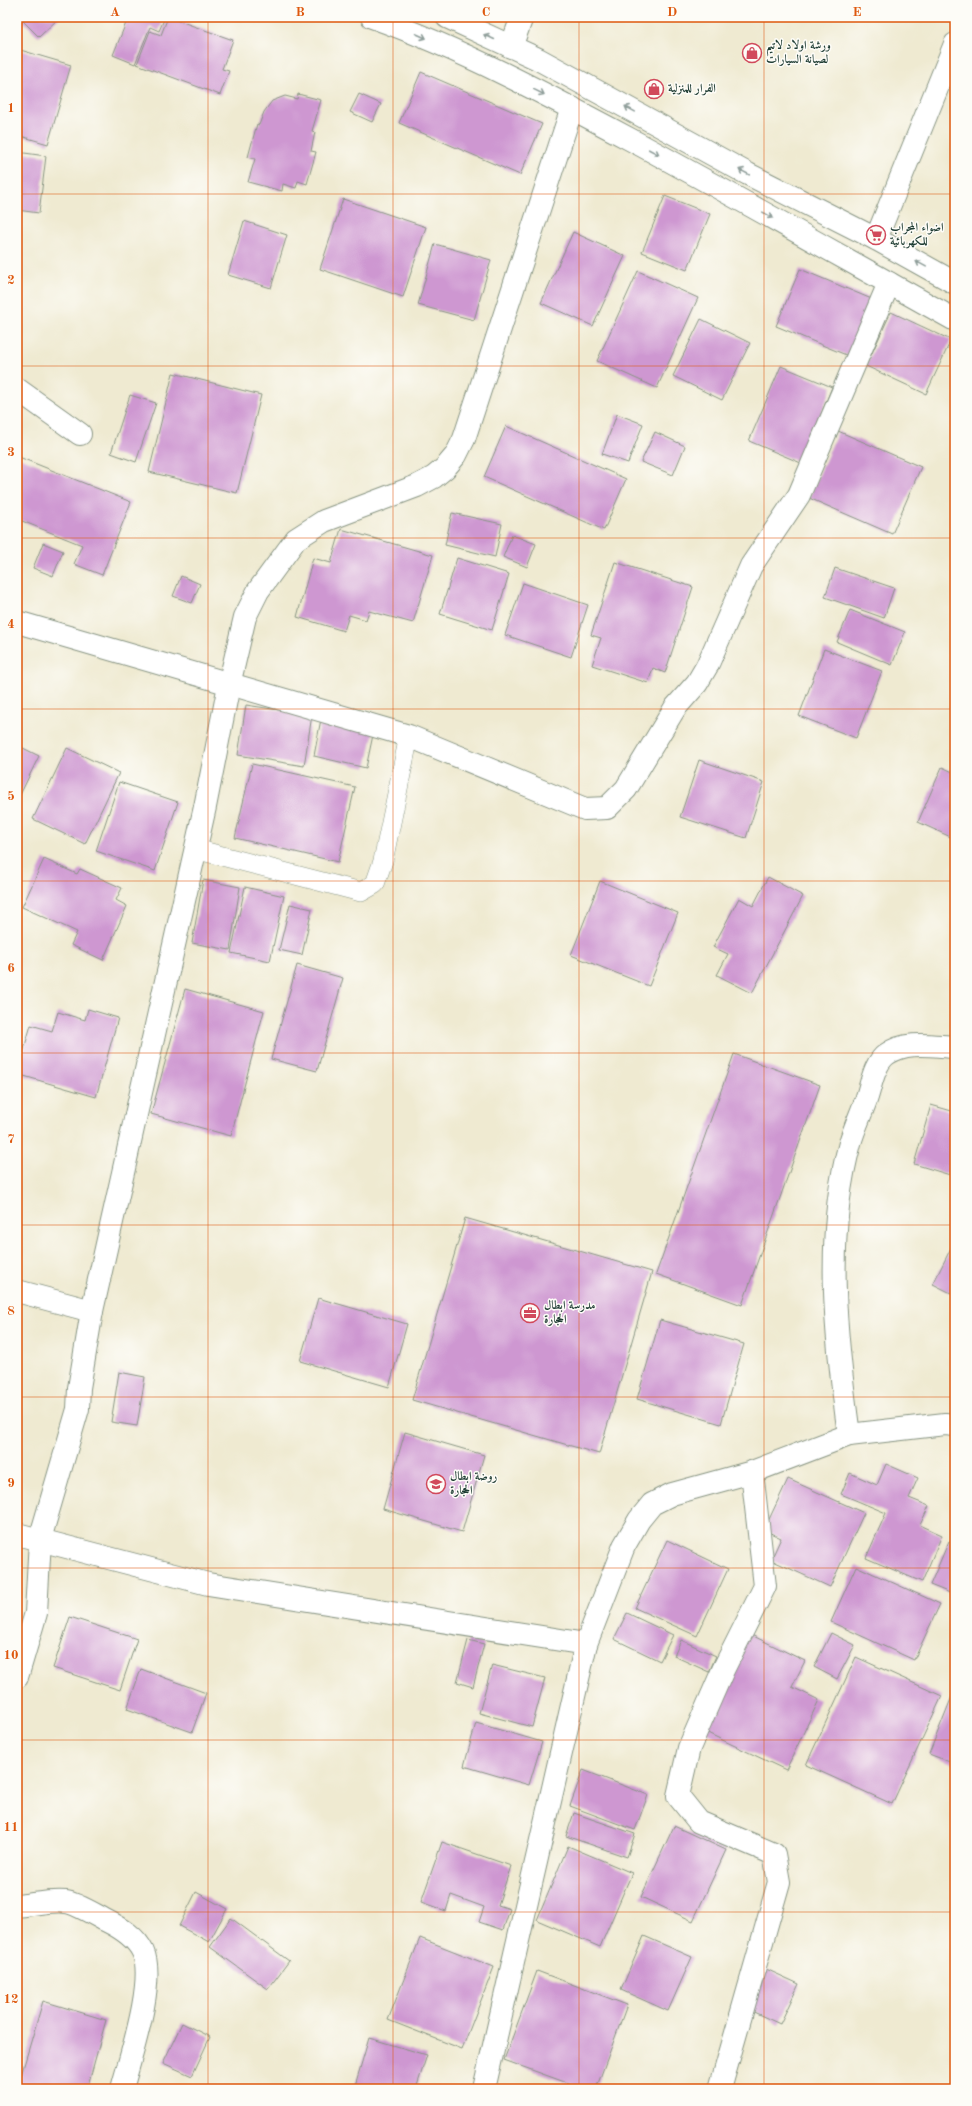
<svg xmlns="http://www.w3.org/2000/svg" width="972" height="2106" viewBox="0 0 972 2106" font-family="'Old Standard TT',Amiri,serif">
<rect width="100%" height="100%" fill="#fdfcf7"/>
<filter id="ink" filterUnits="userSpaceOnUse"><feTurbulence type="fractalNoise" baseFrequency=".025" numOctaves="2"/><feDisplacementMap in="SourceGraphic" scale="8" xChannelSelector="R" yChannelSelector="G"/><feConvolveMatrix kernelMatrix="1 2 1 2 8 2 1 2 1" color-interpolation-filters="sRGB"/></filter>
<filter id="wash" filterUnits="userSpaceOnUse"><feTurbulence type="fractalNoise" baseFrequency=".012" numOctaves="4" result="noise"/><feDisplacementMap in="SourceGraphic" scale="16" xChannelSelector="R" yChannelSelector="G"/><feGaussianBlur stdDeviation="0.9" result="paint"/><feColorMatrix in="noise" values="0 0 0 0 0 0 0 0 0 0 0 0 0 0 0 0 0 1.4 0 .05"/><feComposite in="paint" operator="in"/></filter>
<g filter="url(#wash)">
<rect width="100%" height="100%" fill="#efead1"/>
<g id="blocks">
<g fill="#ce97d1">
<polygon points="19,17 60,17 39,37"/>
<polygon points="125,17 165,17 159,31 150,27 135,64 113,55 128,18"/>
<polygon points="168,17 233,40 222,69 229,71 220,95 137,64 150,31 161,35"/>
<polygon points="17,49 71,65 48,144 17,135"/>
<polygon points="421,72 542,124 520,175 399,123"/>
<polygon points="298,94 321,100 312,131 315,132 311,151 316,152 307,184 298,181 296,188 283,184 282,191 248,182 255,159 248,157 257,124 259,125 264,112 272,101 285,96 297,99"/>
<polygon points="359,94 381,104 372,122 350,112"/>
<polygon points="17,152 46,156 39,213 17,210"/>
<polygon points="665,196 710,214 687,270 642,252"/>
<polygon points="343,199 426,227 403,297 320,269"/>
<polygon points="244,221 287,235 271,288 228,275"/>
<polygon points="573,232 625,256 593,326 541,303"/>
<polygon points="435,244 491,260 474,320 418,305"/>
<polygon points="800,269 874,300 851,357 776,326"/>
<polygon points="638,271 698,298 657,388 597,361"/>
<polygon points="891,312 951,340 926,394 866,366"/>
<polygon points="701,319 750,343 722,400 673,376"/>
<polygon points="781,366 832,387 801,463 749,441"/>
<polygon points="173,373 261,395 237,493 149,472"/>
<polygon points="130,395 156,403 136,462 111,453"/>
<polygon points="617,414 643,424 628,463 602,454"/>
<polygon points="506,426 626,479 604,530 484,477"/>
<polygon points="838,431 921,467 892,534 809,498"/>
<polygon points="655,432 685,446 673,475 641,462"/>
<polygon points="19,457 131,502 102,575 74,564 82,545 17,519 17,462"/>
<polygon points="452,513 502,524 495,557 445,545"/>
<polygon points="341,529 433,555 413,623 369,611 366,620 349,615 344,631 297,617 313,558 331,563"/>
<polygon points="512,535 536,544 527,567 503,557"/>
<polygon points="43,543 63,551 53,576 33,568"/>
<polygon points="457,558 509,574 492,630 440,614"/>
<polygon points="615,562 693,587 665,673 653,668 648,683 592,665 601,638 591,635"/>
<polygon points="835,568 894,588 884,618 825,597"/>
<polygon points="181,576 200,584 192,603 173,596"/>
<polygon points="523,583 588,605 571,657 505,635"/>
<polygon points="850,610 905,632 892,665 837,642"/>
<polygon points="824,649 882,671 856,738 799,716"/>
<polygon points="246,705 312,715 304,766 238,755"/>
<polygon points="321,719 374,730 366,768 314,756"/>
<polygon points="17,745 39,756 17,801"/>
<polygon points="67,748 119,773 85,844 33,819"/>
<polygon points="699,760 764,782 746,838 680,817"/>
<polygon points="252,764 355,787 338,862 235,838"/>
<polygon points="942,767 955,773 955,839 918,822"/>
<polygon points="119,782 178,802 155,871 96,851"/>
<polygon points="44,859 77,874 80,869 122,888 116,900 127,906 103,960 71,945 77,932 22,907"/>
<polygon points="768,877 803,896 752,993 717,975 728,954 713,947 739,898 753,906"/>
<polygon points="203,880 240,887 230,950 192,943"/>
<polygon points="600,881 678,913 649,986 571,955"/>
<polygon points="245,887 284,896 270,961 231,953"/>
<polygon points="290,904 312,909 302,955 279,950"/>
<polygon points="297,965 343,978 317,1071 271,1059"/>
<polygon points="185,989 264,1011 231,1136 151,1114"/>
<polygon points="88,1009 118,1018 96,1097 17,1074 17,1062 20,1063 31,1025 52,1031 58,1012 85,1020"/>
<polygon points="734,1054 820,1085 742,1305 656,1274"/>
<polygon points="931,1105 955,1112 955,1156 950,1175 914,1164"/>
<polygon points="465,1218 652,1272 599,1454 412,1400"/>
<polygon points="955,1240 955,1295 933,1284"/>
<polygon points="318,1298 407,1324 389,1387 300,1361"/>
<polygon points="660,1320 744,1344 721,1424 637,1399"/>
<polygon points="119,1372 145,1377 137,1426 111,1422"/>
<polygon points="405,1432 484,1455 462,1532 383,1509"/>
<polygon points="886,1464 918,1478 909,1498 929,1506 920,1525 942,1535 922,1582 866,1558 886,1513 841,1494 850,1473 877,1485"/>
<polygon points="788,1479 864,1513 830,1587 771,1560 781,1538 764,1530"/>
<polygon points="667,1540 728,1569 697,1636 635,1608"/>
<polygon points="949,1541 955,1543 955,1595 930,1585"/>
<polygon points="856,1566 940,1604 914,1660 831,1622"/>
<polygon points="627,1613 673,1635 660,1661 614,1639"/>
<polygon points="70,1617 137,1639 120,1690 53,1668"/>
<polygon points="745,1632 805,1661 792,1687 819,1700 786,1770 699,1729"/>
<polygon points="831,1633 855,1645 837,1679 814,1667"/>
<polygon points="468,1640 484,1644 473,1687 457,1682"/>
<polygon points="681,1640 716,1656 709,1672 674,1656"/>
<polygon points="856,1657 942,1696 892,1804 806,1765"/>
<polygon points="492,1665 545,1678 532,1727 479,1713"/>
<polygon points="141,1669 206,1693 192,1732 127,1709"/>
<polygon points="955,1689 955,1764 929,1754"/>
<polygon points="476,1723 542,1742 529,1785 464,1766"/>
<polygon points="583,1770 648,1795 635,1830 570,1806"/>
<polygon points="574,1813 635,1834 627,1857 566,1836"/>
<polygon points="674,1826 726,1850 693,1921 641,1897"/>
<polygon points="442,1842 511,1866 498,1905 510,1909 503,1930 479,1922 484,1907 451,1895 446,1911 421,1902"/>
<polygon points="568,1846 632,1873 600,1947 537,1920"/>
<polygon points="196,1892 227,1909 209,1942 179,1926"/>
<polygon points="231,1918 289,1961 268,1989 210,1947"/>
<polygon points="644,1936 692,1957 668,2011 621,1990"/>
<polygon points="420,1938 494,1967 462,2049 388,2020"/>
<polygon points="766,1969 799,1984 780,2024 747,2009"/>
<polygon points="537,1971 627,2005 596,2089 584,2089 504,2060"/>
<polygon points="43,2001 106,2020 87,2089 17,2089"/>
<polygon points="182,2023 210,2037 192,2076 163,2063"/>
<polygon points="369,2038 427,2055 416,2089 354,2089"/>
</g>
</g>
</g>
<g filter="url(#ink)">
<use href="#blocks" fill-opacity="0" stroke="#879482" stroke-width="1"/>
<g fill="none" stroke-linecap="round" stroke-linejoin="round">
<defs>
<polyline id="service" points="195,849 361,892 375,884 383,861 409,736"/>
<g id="minor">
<polyline points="511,47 522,17"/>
<polyline points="876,239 955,44"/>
<polyline points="17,389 80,434"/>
<polyline points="17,622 409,736 585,809 607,808 626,789 675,708 697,683 707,666 751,566 799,495 889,283"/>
<polyline points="17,1291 92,1311"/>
<path d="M849,1435C836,1340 824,1237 850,1143C854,1129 861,1114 866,1100C871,1086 874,1063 887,1054C907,1040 932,1046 955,1047"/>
<polyline points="17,1534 208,1584 586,1644"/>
<polyline points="17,1677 36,1613 40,1539 78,1409 79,1388 92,1311 205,807 229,685 245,617 258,591 296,539 324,521 417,486 434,477 445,468 456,455 464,439 572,108"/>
<path d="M17,1906C32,1905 50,1900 66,1902C76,1903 97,1916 107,1921C121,1928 136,1937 143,1952C156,1981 130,2058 122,2089"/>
<polyline points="484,2089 586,1644 624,1546 639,1520 652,1504 672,1494 752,1472 849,1435 945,1424 955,1425"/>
<polyline points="720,2089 779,1882 774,1854 699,1822 678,1796 689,1748 723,1670 765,1586 752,1472"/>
</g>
<g id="secondary">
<path d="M372,17C464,50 551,97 637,143C744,201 849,261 955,320"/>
<polyline points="447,17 538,59 748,174 876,239 955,283"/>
</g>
</defs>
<use href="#service" stroke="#879482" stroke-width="20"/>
<use href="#minor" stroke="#879482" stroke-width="24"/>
<use href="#secondary" stroke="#879482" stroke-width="24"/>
<use href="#service" stroke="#fff" stroke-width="19"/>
<use href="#minor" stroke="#fff" stroke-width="22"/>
<use href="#secondary" stroke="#fff" stroke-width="22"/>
</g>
<defs><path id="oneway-shaft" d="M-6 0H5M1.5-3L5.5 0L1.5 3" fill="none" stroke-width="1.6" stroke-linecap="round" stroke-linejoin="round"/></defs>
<g stroke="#8f9e9a">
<use href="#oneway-shaft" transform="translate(421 36) rotate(24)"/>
<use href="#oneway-shaft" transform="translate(489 37) rotate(-155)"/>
<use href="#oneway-shaft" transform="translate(539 92) rotate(26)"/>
<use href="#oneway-shaft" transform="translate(630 109) rotate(-151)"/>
<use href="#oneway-shaft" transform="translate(654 152) rotate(28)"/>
<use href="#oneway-shaft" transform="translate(744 172) rotate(-152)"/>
<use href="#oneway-shaft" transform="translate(768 215) rotate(29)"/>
<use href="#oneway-shaft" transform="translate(921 264) rotate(-151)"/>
</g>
</g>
<path fill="none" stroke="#de580e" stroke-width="1" stroke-opacity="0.55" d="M208,17V2089M393,17V2089M579,17V2089M764,17V2089M17,194H955M17,366H955M17,538H955M17,709H955M17,881H955M17,1053H955M17,1225H955M17,1397H955M17,1568H955M17,1740H955M17,1912H955"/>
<defs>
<symbol id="shop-ring" viewBox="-11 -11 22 22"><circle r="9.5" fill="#fdfcf7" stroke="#d1495b" stroke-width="1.5"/><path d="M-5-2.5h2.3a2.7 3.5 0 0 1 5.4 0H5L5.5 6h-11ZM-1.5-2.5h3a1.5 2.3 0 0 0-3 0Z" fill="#d1495b"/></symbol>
<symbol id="supermarket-ring" viewBox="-11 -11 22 22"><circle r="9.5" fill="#fdfcf7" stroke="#d1495b" stroke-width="1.5"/><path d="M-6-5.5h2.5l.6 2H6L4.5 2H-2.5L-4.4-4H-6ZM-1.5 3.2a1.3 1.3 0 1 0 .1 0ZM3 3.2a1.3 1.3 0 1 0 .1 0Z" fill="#d1495b"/></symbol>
<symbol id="office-ring" viewBox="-11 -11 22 22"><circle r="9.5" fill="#fdfcf7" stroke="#d1495b" stroke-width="1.5"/><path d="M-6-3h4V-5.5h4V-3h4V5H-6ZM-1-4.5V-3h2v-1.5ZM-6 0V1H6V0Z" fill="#d1495b"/></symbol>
<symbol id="school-ring" viewBox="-11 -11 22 22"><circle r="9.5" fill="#fdfcf7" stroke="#d1495b" stroke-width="1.5"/><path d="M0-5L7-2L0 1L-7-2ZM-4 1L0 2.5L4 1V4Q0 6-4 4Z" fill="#d1495b"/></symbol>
</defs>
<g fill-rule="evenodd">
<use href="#shop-ring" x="741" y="42" width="22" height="22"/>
<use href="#shop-ring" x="643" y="78" width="22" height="22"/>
<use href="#supermarket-ring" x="865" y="224" width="22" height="22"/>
<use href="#office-ring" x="519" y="1302" width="22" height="22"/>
<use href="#school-ring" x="425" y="1473" width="22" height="22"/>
</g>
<g text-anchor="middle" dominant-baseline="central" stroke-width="3" stroke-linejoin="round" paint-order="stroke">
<g font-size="12" font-weight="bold" fill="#1f3d34" stroke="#fdfcf7" text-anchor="start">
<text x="766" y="46">ورشة اوﻻد ﻻتيم<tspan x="766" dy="14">لصيانة السيارات</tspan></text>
<text x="668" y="89">الفرار للمنزلية</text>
<text x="890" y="228">اضواء المجراب<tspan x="890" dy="14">للكهربائية</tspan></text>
<text x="544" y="1306">مدرسة ابطال<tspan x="544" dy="14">الحجارة</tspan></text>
<text x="450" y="1477">روضة ابطال<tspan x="450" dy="14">الحجارة</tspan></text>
</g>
</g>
<rect width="972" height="2106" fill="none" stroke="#fdfcf7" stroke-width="44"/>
<rect x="22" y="22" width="928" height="2062" fill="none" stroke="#de580e" stroke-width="1.5"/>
<g font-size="13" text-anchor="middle" font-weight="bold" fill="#de580e">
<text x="115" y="16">A</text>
<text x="300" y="16">B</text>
<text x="486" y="16">C</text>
<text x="672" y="16">D</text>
<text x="857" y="16">E</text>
<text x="11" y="112">1</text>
<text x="11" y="284">2</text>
<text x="11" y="456">3</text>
<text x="11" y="628">4</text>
<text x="11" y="800">5</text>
<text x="11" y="972">6</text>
<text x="11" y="1143">7</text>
<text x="11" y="1315">8</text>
<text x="11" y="1487">9</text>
<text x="11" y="1659">10</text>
<text x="11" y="1831">11</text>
<text x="11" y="2003">12</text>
</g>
</svg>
